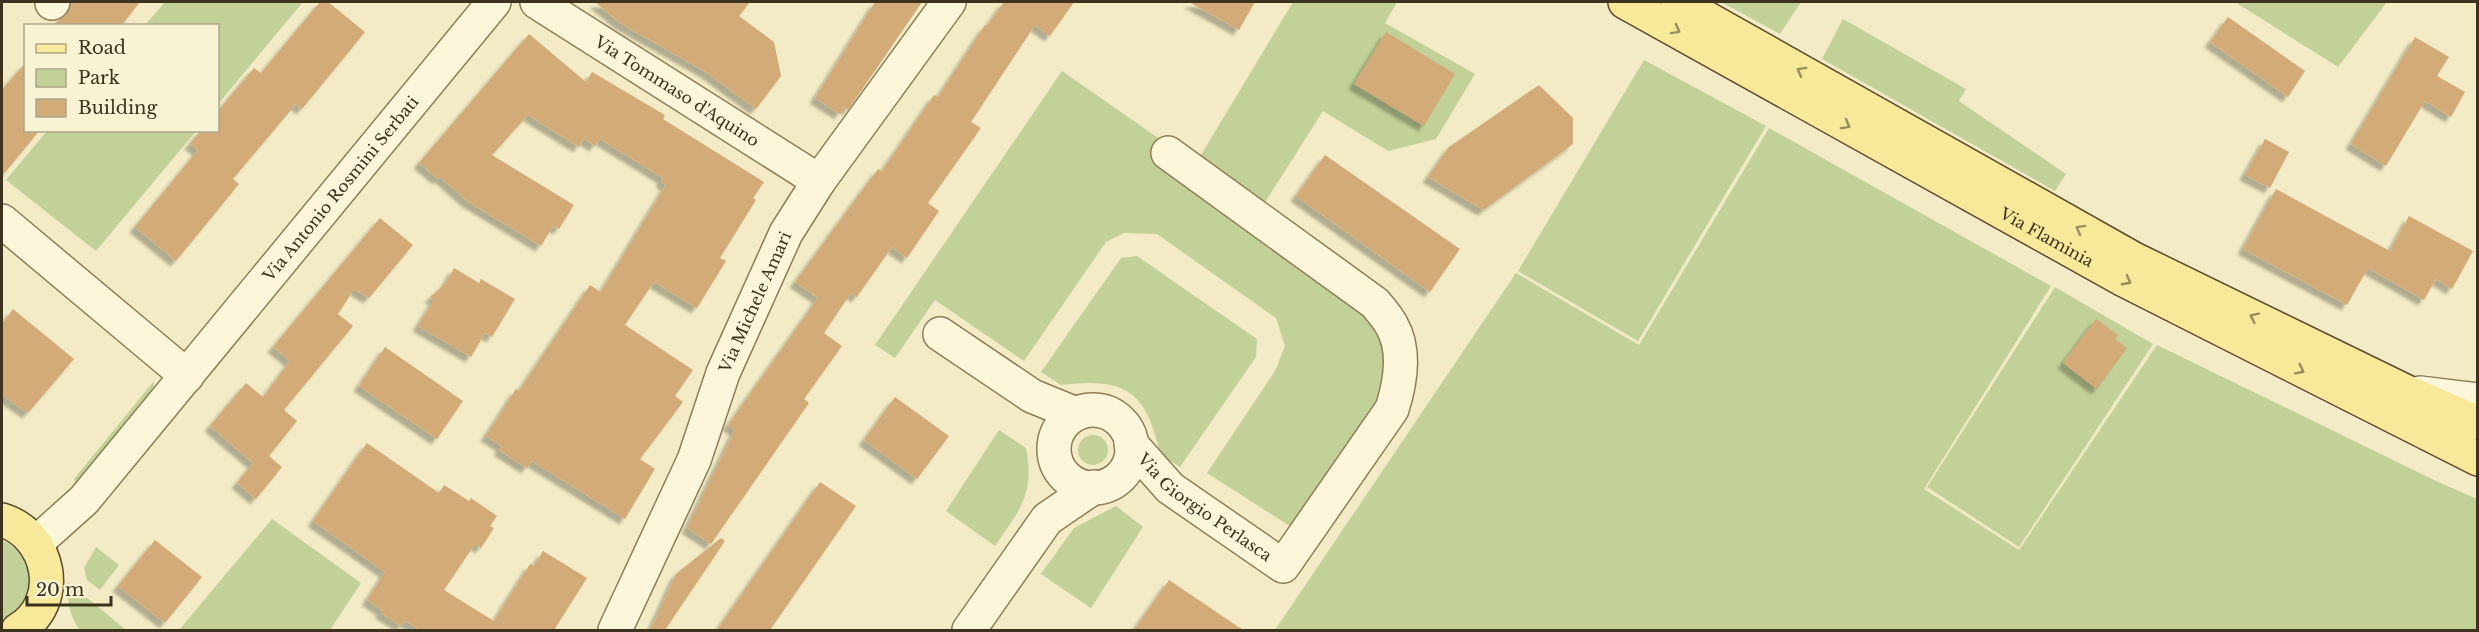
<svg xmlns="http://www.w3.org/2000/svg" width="2479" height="632" viewBox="0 0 2479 632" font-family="'Libre Baskerville',serif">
<defs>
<filter id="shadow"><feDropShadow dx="-5.5" dy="5.5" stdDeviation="1.5" flood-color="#0004"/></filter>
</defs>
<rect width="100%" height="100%" fill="#f2ebc5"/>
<g fill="#c2d197">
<polygon points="165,2 303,2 218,104 218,26 145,25"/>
<polygon points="1293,2 1397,2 1385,23 1475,74 1436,139 1388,151 1323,111 1262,207 1198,160"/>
<polygon points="1721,2 1801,2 1780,34"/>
<polygon points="2235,2 2387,2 2338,67"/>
<polygon points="1843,19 1966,89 1959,101 2066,174 2055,191 1822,59"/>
<polygon points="1644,60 1766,126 1638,341 1518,271"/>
<polygon points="1062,71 1164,142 1153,163 1365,309 1381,330 1388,361 1381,407 1296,530 1207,473 1275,371 1285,346 1276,318 1157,234 1124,233 1106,242 1024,361 935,300 895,358 875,345"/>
<polygon points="1769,128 2051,286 1924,489 2019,550 2157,345 2434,480 2477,499 2477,630 1275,630 1516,273 1639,345"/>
<polygon points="47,131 47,130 196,131 96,251 6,180"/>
<path d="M1137,256L1257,339L1256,357L1180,467L1160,454C1146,391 1126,377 1061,385L1041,372L1121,258Z"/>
<polygon points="2055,287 2153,344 2019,547 1927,487"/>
<polygon points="154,381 153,392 78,486 74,479"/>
<path d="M999,430L1026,448C1035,493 1020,510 995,546L946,511Z"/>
<circle cx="1093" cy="450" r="15"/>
<polygon points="1116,506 1143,527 1091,608 1041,574 1074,528"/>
<polygon points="272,519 361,583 330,630 179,630"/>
<path d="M2,540C37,556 39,604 2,620Z"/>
<polygon points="96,547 119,565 100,590 87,580 84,568"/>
<path d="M68,582L126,630H80C69,616 67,600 68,582Z"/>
</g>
<g fill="#d3ab78" filter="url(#shadow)">
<polygon points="71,2 140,2 121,26 51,26 66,15"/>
<polygon points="320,2 328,2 365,32 302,109 296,104 233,179 239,184 176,261 135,227 198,150 190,144 201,130 218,130 218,111 254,68 261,73"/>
<polygon points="595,2 750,2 739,16 774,42 781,76 756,109 706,72 620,23"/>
<polygon points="875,2 922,2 848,110 844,107 840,114 815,98"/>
<polygon points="1002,2 1074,2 1050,36 1035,25 971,122 981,128 928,203 939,211 907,258 892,247 857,297 851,293 824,333 842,346 804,399 809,403 711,544 687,528 735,430 728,425 818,298 795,282 878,169 882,171 934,95 938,97 985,25 987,26 1003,3"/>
<polygon points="1189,2 1255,2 1239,30"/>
<polygon points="2228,17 2305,71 2288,97 2210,42"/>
<polygon points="1386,32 1455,74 1424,126 1354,84"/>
<polygon points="529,34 586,82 592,72 665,115 663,119 764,182 753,198 756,200 720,258 726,261 697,308 654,282 625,325 693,370 675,396 683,402 640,459 655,469 625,519 532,461 527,468 499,450 502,446 486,436 516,389 519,391 590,285 601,292 666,185 661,182 663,178 600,139 595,146 584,139 579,147 528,115 492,155 574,205 559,229 553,226 541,246 467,201 440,177 438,179 419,163"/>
<polygon points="2415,37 2449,57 2437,76 2465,92 2451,117 2425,101 2386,166 2351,144"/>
<polygon points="26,62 26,130 40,130 2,176 2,90"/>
<polygon points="1539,85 1573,118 1573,144 1483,210 1428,177 1449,147"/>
<polygon points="2265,139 2289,152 2270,188 2245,175"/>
<polygon points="1325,155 1460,249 1430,292 1296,196"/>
<polygon points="2276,189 2390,251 2409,216 2473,251 2452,289 2436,279 2424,300 2368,268 2347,305 2243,249"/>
<polygon points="380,218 413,245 369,298 354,289 338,314 353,326 284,410 297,421 269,456 282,467 256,499 237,483 253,463 210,426 246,383 263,397 290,361 273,347"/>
<polygon points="454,268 479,283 481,279 515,299 492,337 485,333 471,357 418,326 434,300 430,297 445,284"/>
<polygon points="13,309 74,359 28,413 2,395 2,324"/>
<polygon points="2096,319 2118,335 2115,339 2127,348 2097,389 2063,363"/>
<polygon points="385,347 463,401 437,439 359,386"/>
<polygon points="895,397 949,436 917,479 864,440"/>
<polygon points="367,443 439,493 444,485 469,501 471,498 497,516 490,526 494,528 481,548 475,544 444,590 494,621 530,564 534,566 543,551 587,578 554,630 420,630 405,621 401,626 381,613 382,610 367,600 385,572 313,521"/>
<polygon points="820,482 856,506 770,630 717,630"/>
<polygon points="721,538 725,541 665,630 651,629 676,574"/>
<polygon points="155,540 202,577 165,623 118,586"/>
<polygon points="1169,580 1243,630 1134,630"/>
</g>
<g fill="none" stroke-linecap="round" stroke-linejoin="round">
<defs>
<g id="minor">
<path id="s1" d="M537,2L819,181"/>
<polyline points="52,3 53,2"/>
<polyline points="2,221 187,376"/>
<polyline points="940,334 1032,396 1076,414"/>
<polyline points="2420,393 2478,400"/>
<circle cx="1093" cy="449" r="39"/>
<path id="s2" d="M1131,444L1170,488L1283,566L1392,409C1400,384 1406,351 1392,326C1388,318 1381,310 1375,303L1168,153"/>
<path id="s3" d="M36,543L84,500L494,2"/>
<path id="s4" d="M615,630L694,460L723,373L786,233L819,181L949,2"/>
<polyline points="969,630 1047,519 1094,487"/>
</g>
<g id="major">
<path id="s5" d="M1625,2L2124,280L2478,459"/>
<polyline points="1678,2 2134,259 2407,392 2478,423"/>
<path d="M2,520C51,535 64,603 18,630"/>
</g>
</defs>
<use href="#minor" stroke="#8e7d59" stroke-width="36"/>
<use href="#major" stroke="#5c4a2d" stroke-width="36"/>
<use href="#minor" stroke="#fbf6d9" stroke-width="33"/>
<use href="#major" stroke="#f7e89a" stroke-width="33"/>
</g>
<defs><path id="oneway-chevron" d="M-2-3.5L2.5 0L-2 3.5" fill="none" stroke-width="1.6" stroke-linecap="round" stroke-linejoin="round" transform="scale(1.5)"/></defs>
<g stroke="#9a8d5c">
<use href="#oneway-chevron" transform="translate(1676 30) rotate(29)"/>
<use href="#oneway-chevron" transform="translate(1801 71) rotate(-151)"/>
<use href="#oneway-chevron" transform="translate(1846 125) rotate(29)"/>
<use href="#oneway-chevron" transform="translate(2080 229) rotate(-151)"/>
<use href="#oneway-chevron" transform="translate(2127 281) rotate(28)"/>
<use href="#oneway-chevron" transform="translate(2254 317) rotate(-154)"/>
<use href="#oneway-chevron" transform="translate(2300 370) rotate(27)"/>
</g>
<g text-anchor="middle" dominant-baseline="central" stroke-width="4.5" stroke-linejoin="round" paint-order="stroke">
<g font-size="16" fill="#3d321e" stroke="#f8f3d5">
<text stroke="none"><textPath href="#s1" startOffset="166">Via Tommaso d'Aquino</textPath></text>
<text stroke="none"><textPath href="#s3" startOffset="468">Via Antonio Rosmini Serbati</textPath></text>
<text stroke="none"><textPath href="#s5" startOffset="483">Via Flaminia</textPath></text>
<text stroke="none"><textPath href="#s4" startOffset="357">Via Michele Amari</textPath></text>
<text stroke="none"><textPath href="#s2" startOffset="98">Via Giorgio Perlasca</textPath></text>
</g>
</g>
<rect width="2479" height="632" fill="none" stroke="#3d321e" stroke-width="6"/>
<rect x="24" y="24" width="195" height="108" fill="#f8f3d5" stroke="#ada68c" stroke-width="1.5"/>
<rect x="36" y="44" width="30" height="9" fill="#f7e89a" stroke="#ada68c" stroke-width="1.5"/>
<text x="78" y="54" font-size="18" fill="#3d321e">Road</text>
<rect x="36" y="69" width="30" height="18" fill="#c2d197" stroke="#ada68c" stroke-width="1.5"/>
<text x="78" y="84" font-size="18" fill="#3d321e">Park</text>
<rect x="36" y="99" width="30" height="18" fill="#d3ab78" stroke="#ada68c" stroke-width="1.5"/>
<text x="78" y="114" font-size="18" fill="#3d321e">Building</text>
<path d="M27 596v9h84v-9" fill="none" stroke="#3d321e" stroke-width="3"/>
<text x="36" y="596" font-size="18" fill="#3d321e" stroke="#f8f3d5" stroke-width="4.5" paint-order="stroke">20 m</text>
</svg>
